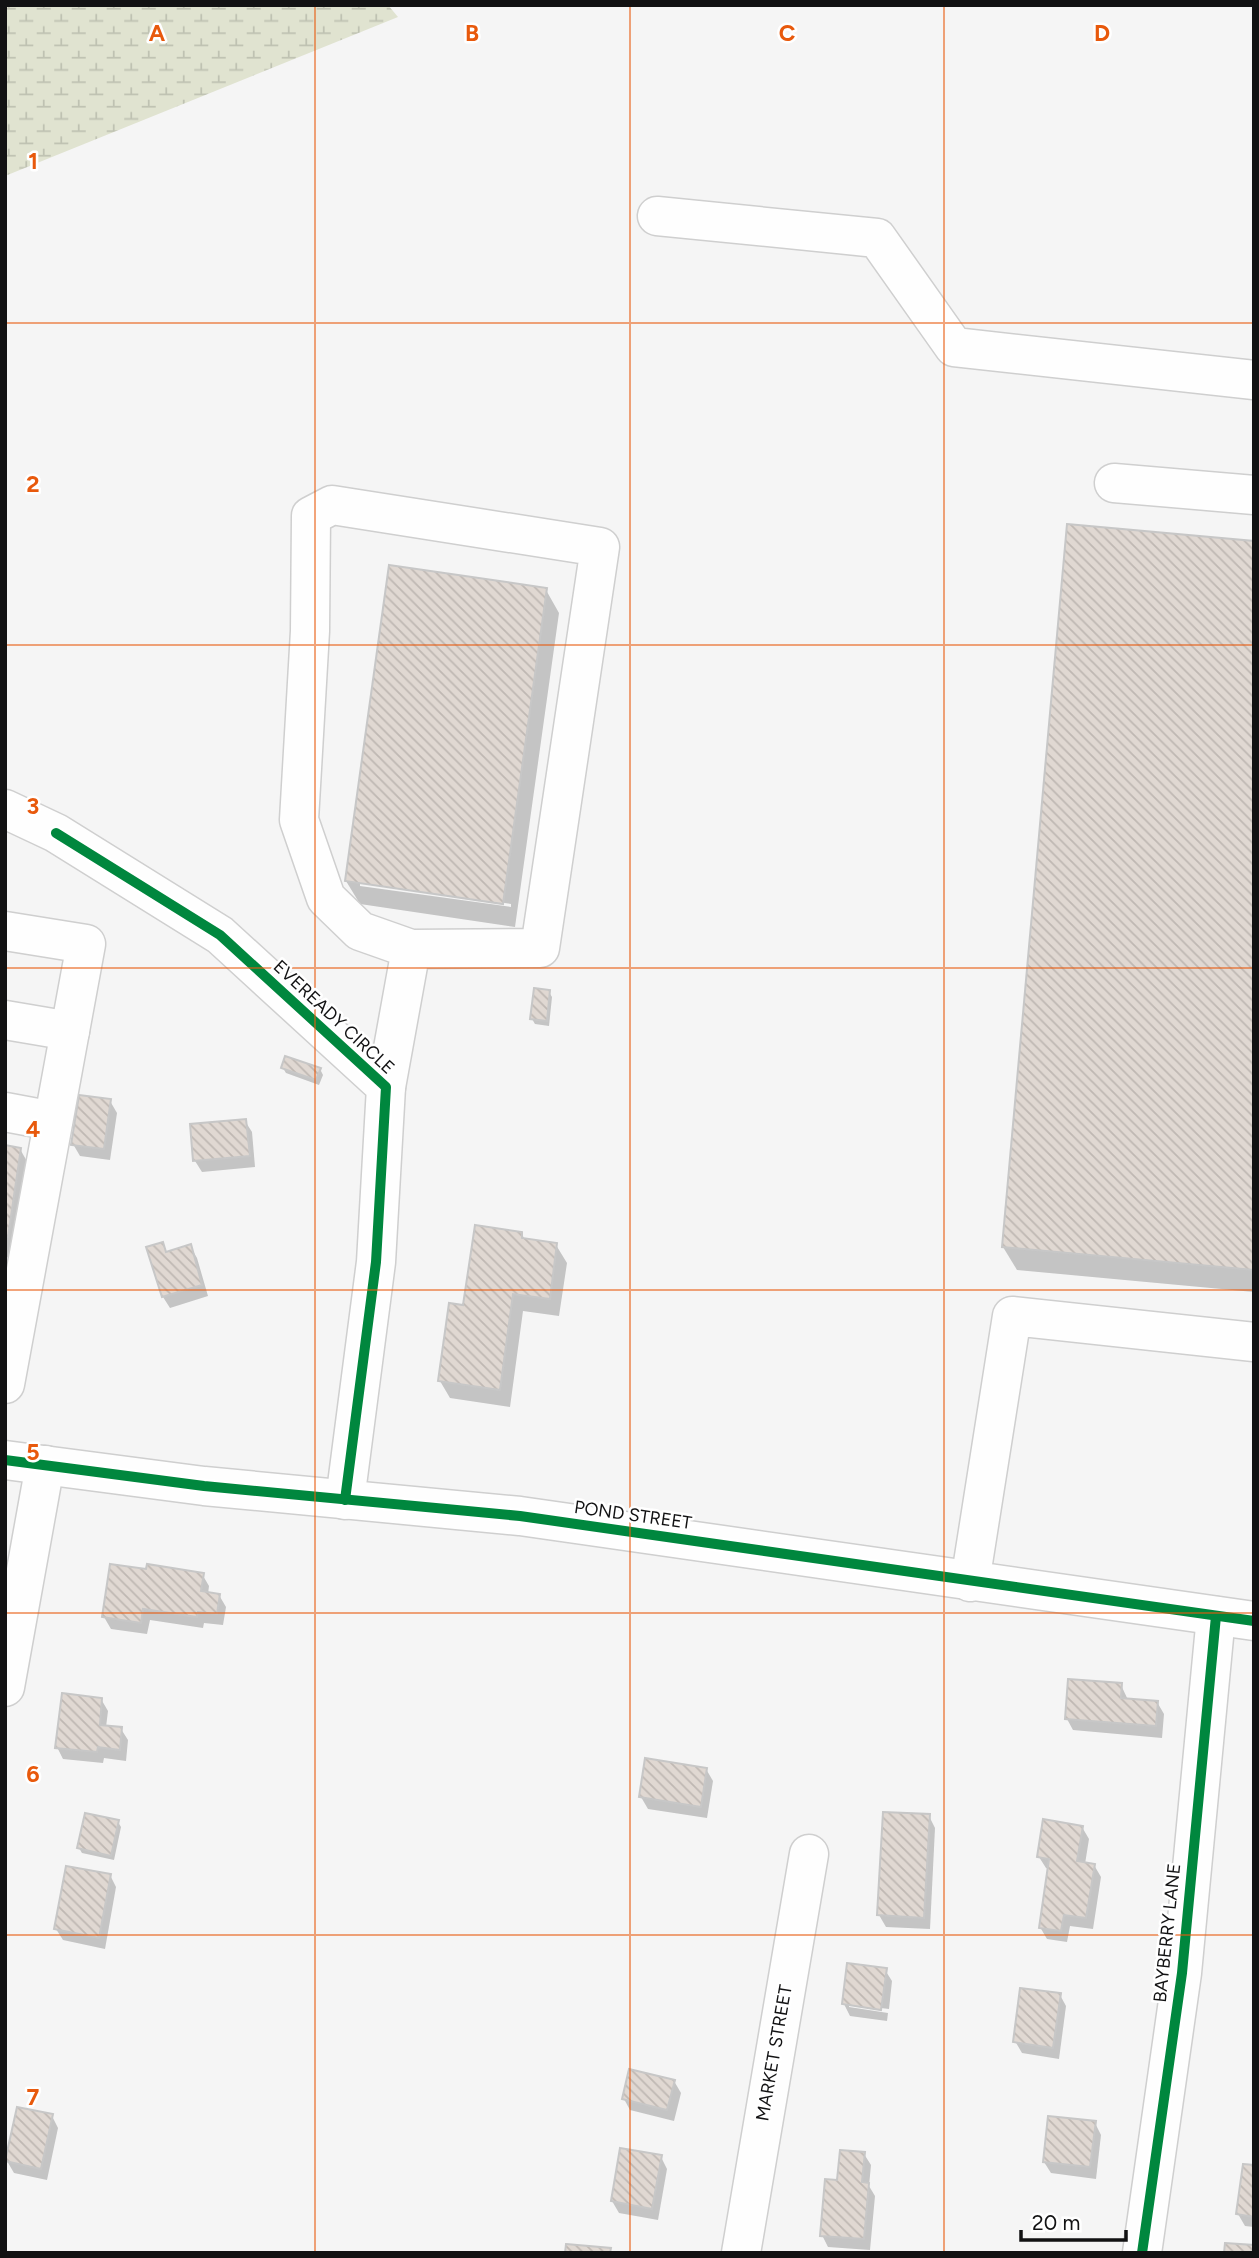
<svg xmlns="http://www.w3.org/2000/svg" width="1259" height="2258" viewBox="0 0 1259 2258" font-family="Figtree,sans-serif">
<defs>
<pattern id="wetland-marsh" width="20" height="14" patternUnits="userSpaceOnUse" patternTransform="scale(1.75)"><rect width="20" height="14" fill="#e0e3d0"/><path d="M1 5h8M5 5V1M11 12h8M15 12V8" fill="none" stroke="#bfc2b2"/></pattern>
<pattern id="building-back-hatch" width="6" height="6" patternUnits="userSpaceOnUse" patternTransform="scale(1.75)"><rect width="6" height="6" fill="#e0d8d2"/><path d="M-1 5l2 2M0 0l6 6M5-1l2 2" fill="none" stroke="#bfb8b3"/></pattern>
</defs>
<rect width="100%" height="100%" fill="#f5f5f5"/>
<polygon fill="url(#wetland-marsh)" points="5,5 388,5 398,17 5,176"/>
<g fill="#0003" fill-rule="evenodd">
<polygon points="1254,543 1254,1292 1017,1270 1003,1247"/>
<path d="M546,590L559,613L515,927L360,904L346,881ZM360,882L511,904V907L360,886Z"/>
<polygon points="549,992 552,997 549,1026 535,1024 532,1019"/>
<polygon points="283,1068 320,1069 323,1075 319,1085 286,1073"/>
<polygon points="110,1101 117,1113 110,1160 80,1156 73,1144"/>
<polygon points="245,1121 252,1132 255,1167 202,1172 195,1161"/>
<polygon points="5,1147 20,1149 33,1172 21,1259 5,1257"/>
<polygon points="521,1233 526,1241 556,1245 567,1263 559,1316 523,1311 510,1407 450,1398 440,1381 465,1307"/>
<polygon points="162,1244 167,1254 190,1246 197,1258 208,1296 170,1308 163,1297"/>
<polygon points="147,1571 202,1574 209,1586 208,1594 219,1595 226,1607 223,1625 204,1623 203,1628 150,1620 147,1634 111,1629 104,1617"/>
<polygon points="1121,1685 1128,1700 1157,1702 1164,1714 1162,1738 1073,1730 1067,1719"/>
<polygon points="101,1699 108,1711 106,1727 121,1729 128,1740 126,1761 104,1758 103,1763 63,1759 57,1747"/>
<polygon points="706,1769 713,1781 707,1818 648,1809 641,1797"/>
<polygon points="929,1816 935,1828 930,1929 886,1927 879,1915"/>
<polygon points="118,1822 121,1827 114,1860 82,1853 79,1848"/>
<polygon points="1082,1827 1089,1839 1085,1864 1094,1865 1101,1877 1093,1929 1070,1926 1067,1942 1047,1939 1040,1927 1049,1869 1046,1868 1039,1857"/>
<polygon points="110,1875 116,1887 105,1949 63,1940 56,1929"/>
<polygon points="885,1970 892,1981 889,2009 849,2004 849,2007 888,2013 887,2021 850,2016 844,2004"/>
<polygon points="1060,1995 1066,2006 1059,2059 1022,2053 1015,2041"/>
<polygon points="674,2081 681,2093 674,2121 630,2110 624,2099"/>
<polygon points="52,2116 58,2128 47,2180 14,2173 7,2161"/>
<polygon points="1095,2123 1101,2135 1096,2179 1051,2173 1044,2162"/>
<polygon points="864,2154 871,2165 869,2186 875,2196 870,2250 828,2247 822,2235 838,2182"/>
<polygon points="661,2157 667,2169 658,2220 619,2213 612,2201"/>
<polygon points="1254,2167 1254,2227 1245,2226 1238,2214"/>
</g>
<g fill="url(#building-back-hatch)" stroke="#c7c7c7" stroke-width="2">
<polygon points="1067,524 1254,541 1254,1270 1002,1247"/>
<polygon points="389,565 547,588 503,904 345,881"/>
<polygon points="534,988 550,990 547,1021 530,1019"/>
<polygon points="285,1056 321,1068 316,1080 281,1068"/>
<polygon points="79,1095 111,1099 104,1149 71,1145"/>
<polygon points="246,1119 250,1156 193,1161 190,1124"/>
<polygon points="5,1145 21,1148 8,1237 5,1237"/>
<polygon points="475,1225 522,1232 522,1238 557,1243 550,1299 513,1294 500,1390 438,1381 449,1303 463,1305"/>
<polygon points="163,1242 166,1252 191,1244 202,1285 162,1297 146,1247"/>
<polygon points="110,1564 146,1569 147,1564 204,1573 201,1591 220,1594 217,1614 198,1612 197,1617 143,1609 141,1623 102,1617"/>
<polygon points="1068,1679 1122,1683 1121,1698 1158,1701 1156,1726 1065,1719"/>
<polygon points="62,1693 102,1698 100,1725 122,1727 120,1750 98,1747 97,1752 55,1748"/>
<polygon points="645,1758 707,1768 701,1807 639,1797"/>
<polygon points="883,1812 930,1814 924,1918 877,1915"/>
<polygon points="85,1813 119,1820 111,1856 77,1848"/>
<polygon points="1043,1819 1083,1826 1077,1861 1095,1864 1086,1918 1064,1915 1061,1931 1039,1928 1049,1859 1037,1857"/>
<polygon points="66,1866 111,1874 99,1938 54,1929"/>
<polygon points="847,1963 887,1968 881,2010 842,2004"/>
<polygon points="1020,1988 1061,1993 1053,2048 1013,2042"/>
<polygon points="629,2069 675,2080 667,2110 622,2099"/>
<polygon points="17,2107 53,2114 41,2169 5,2161"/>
<polygon points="1048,2116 1096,2121 1090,2167 1043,2162"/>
<polygon points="620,2148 662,2155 652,2209 611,2201"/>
<polygon points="840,2150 865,2152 862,2182 869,2183 864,2239 820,2236 825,2179 837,2180"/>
<polygon points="1243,2164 1254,2165 1254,2217 1236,2214"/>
<polygon points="1225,2243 1254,2245 1254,2253 1224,2253"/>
<polygon points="566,2244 611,2248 610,2253 565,2253"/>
</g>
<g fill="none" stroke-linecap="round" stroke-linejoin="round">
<defs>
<g id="minor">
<polyline points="657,216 877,238 954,347 1254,380"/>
<polyline points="1114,483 1254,495"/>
<polyline points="5,809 56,833 220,935 386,1087 376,1262 345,1500"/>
<polyline points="5,931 86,944 5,1384"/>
<polyline points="5,1020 70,1031"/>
<polyline points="386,1087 411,949 540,948 600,547 332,505 311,516 310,631 299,820 326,898 360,931 411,949"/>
<polyline points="5,1112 53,1121"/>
<polyline points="5,1460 204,1486 520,1516 1254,1621"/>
<polyline points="970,1582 1012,1316 1254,1342"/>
<polyline points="5,1687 45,1465"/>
<polyline points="741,2253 809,1854"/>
<polyline points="1142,2253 1182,1973 1216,1616"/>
</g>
</defs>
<use href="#minor" stroke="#cfcfcf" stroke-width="41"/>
<use href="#minor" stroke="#fefefe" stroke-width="38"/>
<defs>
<g id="cycleway">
<polyline points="56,833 220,935 386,1087 376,1262 345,1500"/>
<polyline points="5,1460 204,1486 520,1516 1254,1621"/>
<polyline points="1142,2253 1182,1973 1216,1616"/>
</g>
</defs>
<use href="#cycleway" stroke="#fff" stroke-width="15"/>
<use href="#cycleway" stroke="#00873e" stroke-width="10"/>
</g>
<path fill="none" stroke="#e8590c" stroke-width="2" stroke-opacity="0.55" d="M315,5V2253M630,5V2253M944,5V2253M5,323H1254M5,645H1254M5,968H1254M5,1290H1254M5,1613H1254M5,1935H1254"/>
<g text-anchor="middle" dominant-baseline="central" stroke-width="5" stroke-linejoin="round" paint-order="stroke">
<g font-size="18" fill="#121213" stroke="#fff">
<text transform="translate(334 1017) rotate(43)">EVEREADY CIRCLE</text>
<text transform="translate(633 1515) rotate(8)">POND STREET</text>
<text transform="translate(1167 1933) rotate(-84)">BAYBERRY LANE</text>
<text transform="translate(774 2053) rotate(-80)">MARKET STREET</text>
</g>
</g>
<g font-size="23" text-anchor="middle" font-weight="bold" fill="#e8590c" stroke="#fff" stroke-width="5" stroke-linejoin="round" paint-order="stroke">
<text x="157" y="41">A</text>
<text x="472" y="41">B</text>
<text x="787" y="41">C</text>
<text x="1102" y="41">D</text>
<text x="33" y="169">1</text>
<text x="33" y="492">2</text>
<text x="33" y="814">3</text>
<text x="33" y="1137">4</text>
<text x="33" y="1460">5</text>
<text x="33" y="1782">6</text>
<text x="33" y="2105">7</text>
</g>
<rect width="1259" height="2258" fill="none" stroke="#121213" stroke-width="14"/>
<path d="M1021 2230v10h105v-10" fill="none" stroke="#121213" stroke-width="3.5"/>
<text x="1032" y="2230" font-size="21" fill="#121213" stroke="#ffffff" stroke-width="5" paint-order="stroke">20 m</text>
</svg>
